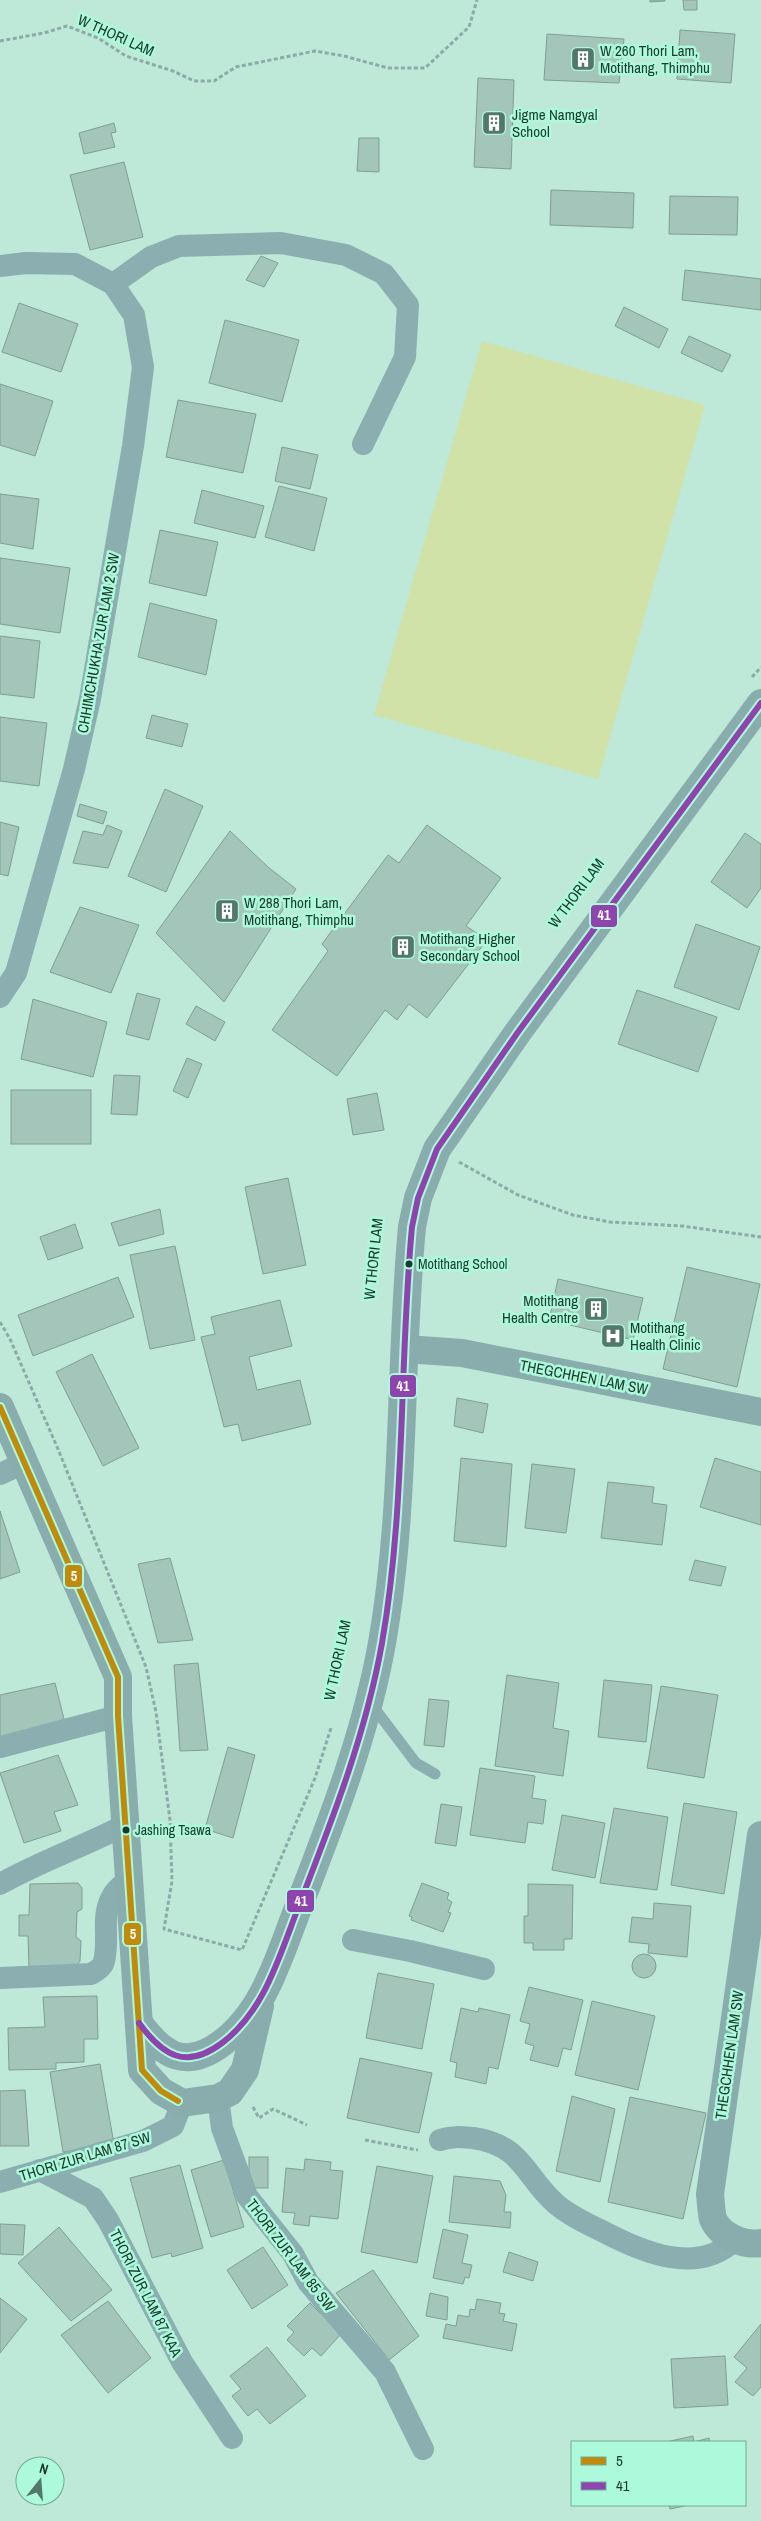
<svg xmlns="http://www.w3.org/2000/svg" width="761" height="2521" viewBox="0 0 761 2521" font-family="'Archivo Narrow',sans-serif">
<rect width="100%" height="100%" fill="#bee8d7"/>
<polygon fill="#d0e2a8" points="482,341 705,405 598,779 374,715"/>
<g fill="#a4c5b9" stroke="#7ea094">
<polygon points="650,0 665,0 665,1 650,2"/>
<polygon points="683,0 697,0 697,10 684,10"/>
<polygon points="680,30 735,34 731,83 677,79"/>
<polygon points="547,34 624,39 619,83 544,80"/>
<polygon points="478,78 514,80 511,169 474,167"/>
<polygon points="114,123 116,132 111,133 115,147 84,154 79,133"/>
<polygon points="359,138 379,138 379,172 357,171"/>
<polygon points="124,162 143,237 90,250 70,175"/>
<polygon points="551,190 634,193 633,228 550,225"/>
<polygon points="670,196 738,197 737,235 669,234"/>
<polygon points="261,256 278,263 264,287 246,280"/>
<polygon points="685,270 761,279 761,310 682,300"/>
<polygon points="19,303 78,324 61,372 2,352"/>
<polygon points="624,307 668,329 659,348 615,326"/>
<polygon points="225,320 299,340 282,402 209,383"/>
<polygon points="689,336 731,355 722,372 681,353"/>
<polygon points="0,384 53,401 35,456 0,445"/>
<polygon points="178,400 256,414 243,473 166,457"/>
<polygon points="282,447 318,455 310,489 275,481"/>
<polygon points="279,486 327,498 314,551 265,537"/>
<polygon points="202,490 264,506 255,538 194,523"/>
<polygon points="0,494 39,499 33,549 0,543"/>
<polygon points="160,530 218,542 206,596 149,583"/>
<polygon points="0,558 70,568 60,633 0,624"/>
<polygon points="150,603 217,620 206,675 138,657"/>
<polygon points="0,636 40,641 34,698 0,694"/>
<polygon points="152,715 188,724 182,747 146,738"/>
<polygon points="0,717 47,723 39,786 0,781"/>
<polygon points="165,789 203,806 166,892 128,876"/>
<polygon points="80,804 107,812 103,824 77,816"/>
<polygon points="0,822 19,827 8,876 0,874"/>
<polygon points="107,825 122,831 108,868 73,863 83,831 103,835"/>
<polygon points="427,825 501,878 466,926 487,940 427,1018 409,1004 397,1020 385,1010 337,1076 272,1030 328,951 322,944 388,855 399,863"/>
<polygon points="230,831 268,867 296,889 224,1002 156,933"/>
<polygon points="745,833 761,844 761,888 747,908 711,882"/>
<polygon points="80,907 139,925 111,993 50,972"/>
<polygon points="696,924 760,947 739,1010 674,987"/>
<polygon points="637,990 717,1017 698,1072 618,1044"/>
<polygon points="137,993 160,999 149,1040 126,1034"/>
<polygon points="33,999 107,1022 93,1077 21,1059"/>
<polygon points="196,1006 225,1022 215,1041 186,1024"/>
<polygon points="187,1058 202,1064 188,1098 173,1091"/>
<polygon points="114,1075 140,1076 137,1115 111,1114"/>
<rect x="11" y="1090" width="80" height="54"/>
<polygon points="377,1093 384,1130 353,1135 347,1099"/>
<polygon points="288,1178 306,1265 263,1274 245,1187"/>
<polygon points="160,1209 164,1234 119,1246 111,1223"/>
<polygon points="75,1224 83,1248 48,1260 40,1237"/>
<polygon points="175,1246 195,1340 150,1349 130,1255"/>
<polygon points="687,1267 760,1284 737,1387 663,1369"/>
<polygon points="118,1277 134,1317 33,1356 18,1315"/>
<polygon points="558,1279 643,1298 633,1340 549,1320"/>
<polygon points="280,1300 292,1346 249,1357 257,1390 300,1380 311,1424 242,1441 238,1424 224,1427 201,1337 215,1334 211,1317"/>
<polygon points="92,1354 139,1448 103,1466 56,1372"/>
<polygon points="457,1398 488,1404 483,1433 454,1426"/>
<polygon points="461,1458 512,1464 506,1547 454,1541"/>
<polygon points="715,1458 761,1472 761,1525 700,1507"/>
<polygon points="532,1464 575,1469 566,1533 525,1528"/>
<polygon points="608,1482 654,1487 652,1503 667,1505 662,1545 601,1538"/>
<polygon points="0,1511 20,1572 0,1579"/>
<polygon points="170,1558 193,1640 158,1643 138,1564"/>
<polygon points="695,1560 726,1567 721,1586 689,1580"/>
<polygon points="198,1663 208,1750 180,1751 174,1665"/>
<polygon points="507,1675 559,1683 553,1728 569,1731 563,1776 495,1766"/>
<polygon points="604,1680 652,1685 646,1742 598,1737"/>
<polygon points="55,1683 66,1727 0,1740 0,1695"/>
<polygon points="661,1686 718,1695 704,1778 647,1768"/>
<polygon points="429,1699 449,1701 444,1747 424,1745"/>
<polygon points="228,1747 255,1755 233,1838 205,1829"/>
<polygon points="58,1755 78,1805 54,1812 61,1831 24,1843 0,1773"/>
<polygon points="480,1768 535,1776 532,1798 546,1800 543,1824 528,1822 525,1843 470,1835"/>
<polygon points="684,1803 737,1812 724,1894 671,1885"/>
<polygon points="441,1804 462,1807 456,1846 435,1843"/>
<polygon points="614,1808 668,1817 657,1890 600,1883"/>
<polygon points="562,1815 605,1823 595,1878 552,1870"/>
<polygon points="78,1883 82,1888 82,1909 77,1912 76,1937 81,1941 80,1961 75,1968 29,1967 28,1936 19,1936 19,1915 29,1915 30,1884"/>
<polygon points="422,1883 449,1893 447,1899 452,1902 448,1912 451,1913 443,1932 411,1920 412,1917 409,1916"/>
<polygon points="528,1884 573,1885 572,1939 564,1939 564,1950 533,1950 533,1943 524,1943 524,1916 528,1916"/>
<polygon points="654,1903 691,1906 687,1957 648,1953 649,1944 629,1942 632,1917 653,1919"/>
<circle cx="644" cy="1966" r="12"/>
<polygon points="378,1973 434,1984 422,2049 366,2038"/>
<polygon points="529,1987 583,2000 571,2050 563,2048 558,2067 530,2060 534,2046 525,2043 530,2024 520,2021"/>
<polygon points="97,1996 98,2039 84,2039 84,2062 56,2063 56,2069 9,2070 8,2028 45,2027 43,1997"/>
<polygon points="592,2001 655,2016 638,2090 575,2075"/>
<polygon points="461,2008 478,2012 479,2008 510,2015 498,2069 489,2067 486,2084 455,2077 457,2063 450,2061"/>
<polygon points="360,2058 432,2073 419,2133 347,2118"/>
<polygon points="100,2064 114,2144 63,2152 50,2072"/>
<polygon points="25,2090 29,2146 0,2146 0,2091"/>
<polygon points="572,2096 615,2109 600,2182 556,2171"/>
<polygon points="630,2097 706,2113 683,2219 608,2202"/>
<rect x="249" y="2157" width="19" height="31"/>
<polygon points="305,2159 331,2162 330,2170 343,2171 338,2219 310,2216 309,2226 293,2224 295,2213 282,2212 286,2168 304,2170"/>
<polygon points="224,2160 244,2227 211,2237 191,2170"/>
<polygon points="180,2165 203,2248 172,2257 171,2253 152,2258 130,2178"/>
<polygon points="377,2166 433,2176 417,2263 361,2252"/>
<polygon points="454,2176 500,2181 506,2195 504,2212 511,2212 510,2228 449,2222"/>
<polygon points="0,2224 25,2225 23,2255 0,2254"/>
<polygon points="59,2227 112,2290 71,2321 18,2263"/>
<polygon points="443,2229 468,2235 462,2263 472,2265 469,2278 465,2277 463,2284 433,2278"/>
<polygon points="263,2247 288,2285 252,2309 227,2270"/>
<polygon points="509,2252 538,2262 533,2281 503,2272"/>
<polygon points="373,2270 419,2336 389,2360 336,2293"/>
<polygon points="430,2293 448,2297 447,2320 426,2316"/>
<polygon points="0,2298 27,2319 0,2353"/>
<polygon points="477,2299 501,2303 499,2313 505,2314 503,2321 517,2324 512,2351 443,2338 446,2324 456,2326 458,2315 469,2317 470,2309 475,2310"/>
<polygon points="108,2301 151,2358 108,2393 61,2335"/>
<polygon points="310,2303 341,2334 321,2356 312,2348 304,2356 287,2340 294,2332 287,2326"/>
<polygon points="761,2324 761,2387 753,2396 735,2382 747,2368 734,2357"/>
<polygon points="267,2347 306,2396 270,2424 257,2409 248,2416 232,2396 241,2389 230,2376"/>
<polygon points="725,2356 728,2405 674,2408 671,2359"/>
<polygon points="693,2436 694,2442 709,2438 710,2442 666,2442"/>
<polygon points="669,2505 689,2505 670,2509"/>
</g>
<g fill="none" stroke-linecap="round" stroke-linejoin="round">
<g stroke="#8baba9" stroke-width="3" stroke-dasharray="4 2.5" stroke-linecap="butt">
<polyline points="0,41 44,33 67,26 98,38 126,56 173,71 194,81 214,81 236,67 315,51 344,56 388,68 425,68 469,27 477,0"/>
<polyline points="752,677 761,667"/>
<polyline points="459,1162 518,1195 573,1215 610,1222 682,1226 761,1237"/>
<polyline points="0,1322 10,1339 58,1449 146,1667 156,1712 170,1820 172,1881 164,1929 242,1950 315,1778 331,1728"/>
<polyline points="253,2107 259,2118 273,2109 307,2125"/>
<polyline points="365,2140 418,2150"/>
</g>
<polyline stroke="#8baeb0" stroke-width="11" points="372,1705 416,1763 435,1774"/>
<g stroke="#8baeb0" stroke-width="22">
<polyline points="0,266 26,263 75,264 113,284 134,315 143,367 133,446 90,699 74,769 16,973 0,997"/>
<polyline points="113,284 151,257 179,246 281,243 346,255 384,274 408,305 405,357 363,444"/>
<polyline points="0,1474 24,1463"/>
<polyline points="0,1747 118,1716"/>
<path d="M0,1884C41,1861 85,1846 127,1824"/>
<polyline points="353,1940 410,1951 484,1969"/>
<path d="M0,1978L91,1974C96,1971 103,1967 104,1961C110,1939 100,1916 113,1895C117,1888 125,1883 130,1878"/>
<polyline points="218,2098 222,2128 247,2196 293,2254 308,2282 385,2372 423,2449"/>
<path d="M440,2140C452,2136 460,2137 473,2138C523,2145 524,2176 556,2204C569,2215 587,2224 602,2231C642,2252 697,2276 735,2240"/>
<polyline points="40,2170 93,2198 108,2220 182,2362 232,2438"/>
<polyline points="0,2182 143,2141 173,2126 182,2103"/>
</g>
<g stroke="#89adac" stroke-width="28">
<polyline points="406,1349 462,1353 761,1412"/>
<polyline points="0,1407 118,1677 118,1716 142,2070 161,2091 182,2103 218,2098 230,2092 245,2070 260,2006"/>
<path d="M761,1835L710,2194C711,2202 711,2211 713,2219C720,2236 744,2246 761,2243"/>
<path d="M139,2023C163,2056 186,2070 222,2043C266,2010 280,1953 300,1903C333,1818 366,1733 382,1643C406,1506 399,1365 412,1227L418,1198L437,1149L518,1032L761,703"/>
</g>
<defs>
<polyline id="bus-1" points="0,1407 118,1677 118,1716 142,2070 161,2091 178,2101"/>
<path id="bus-2" d="M139,2023C163,2056 186,2070 222,2043C266,2010 280,1953 300,1903C333,1818 366,1733 382,1643C406,1506 399,1365 412,1227L418,1198L437,1149L518,1032L761,703"/>
</defs>
<use href="#bus-1" stroke="#acf9db" stroke-width="10"/>
<use href="#bus-2" stroke="#acf9db" stroke-width="10"/>
<use href="#bus-1" stroke="#c08b0c" stroke-width="6"/>
<use href="#bus-2" stroke="#8e44ad" stroke-width="6"/>
</g>
<defs>
<symbol id="building-square" viewBox="-11 -11 22 22"><rect x="-9" y="-9" width="18" height="18" rx="4" fill="#53776a" stroke="#acf9db"/><path d="M-4-6H4V6H1V3H-1V6H-4ZM-2.5-4.3h1.7v1.8h-1.7ZM.8-4.3h1.7v1.8H.8ZM-2.5-1h1.7V.8h-1.7ZM.8-1h1.7V.8H.8Z" fill="#fff"/></symbol>
<symbol id="hospital-square" viewBox="-11 -11 22 22"><rect x="-9" y="-9" width="18" height="18" rx="4" fill="#53776a" stroke="#acf9db"/><path d="M-5-5h3v3.5h4V-5h3V5h-3V1.5h-4V5h-3Z" fill="#fff"/></symbol>
</defs>
<g fill-rule="evenodd">
<use href="#building-square" x="569" y="45" width="28" height="28"/>
<use href="#building-square" x="480" y="109" width="28" height="28"/>
<use href="#building-square" x="213" y="897" width="28" height="28"/>
<use href="#building-square" x="389" y="933" width="28" height="28"/>
<use href="#building-square" x="582" y="1295" width="28" height="28"/>
<use href="#hospital-square" x="599" y="1322" width="28" height="28"/>
</g>
<g fill="#1a3a2f" stroke="#acf9db" stroke-width="2">
<circle cx="409" cy="1264" r="4.5"/>
<circle cx="126" cy="1830" r="4.5"/>
</g>
<g text-anchor="middle" dominant-baseline="central" stroke-width="5" stroke-linejoin="round" paint-order="stroke">
<g font-size="14" fill="#1a3a2f" stroke="#acf9db" text-anchor="start">
<text x="418" y="1264">Motithang School</text>
<text x="135" y="1830">Jashing Tsawa</text>
</g>
<g font-size="15" fill="#1a3a2f" stroke="#acf9db">
<text transform="translate(116 35) rotate(24)">W THORI LAM</text>
<text transform="translate(98 643) rotate(-80)">CHHIMCHUKHA ZUR LAM 2 SW</text>
<text transform="translate(576 893) rotate(-53)">W THORI LAM</text>
<text transform="translate(373 1259) rotate(-84)">W THORI LAM</text>
<text transform="translate(584 1377) rotate(11)">THEGCHHEN LAM SW</text>
<text transform="translate(337 1660) rotate(-78)">W THORI LAM</text>
<text transform="translate(729 2055) rotate(-82)">THEGCHHEN LAM SW</text>
<text transform="translate(85 2156) rotate(-17)">THORI ZUR LAM 87 SW</text>
<text transform="translate(291 2255) rotate(53)">THORI ZUR LAM 85 SW</text>
<text transform="translate(146 2293) rotate(63)">THORI ZUR LAM 87 KAA</text>
</g>
<g font-size="15" fill="#1a3a2f" stroke="#acf9db" text-anchor="start">
<text x="600" y="50">W 260 Thori Lam,<tspan x="600" dy="17">Motithang, Thimphu</tspan></text>
<text x="512" y="114">Jigme Namgyal<tspan x="512" dy="17">School</tspan></text>
<text x="244" y="902">W 288 Thori Lam,<tspan x="244" dy="17">Motithang, Thimphu</tspan></text>
<text x="420" y="938">Motithang Higher<tspan x="420" dy="17">Secondary School</tspan></text>
<text x="578" y="1300" text-anchor="end">Motithang<tspan x="578" dy="17">Health Centre</tspan></text>
<text x="630" y="1327">Motithang<tspan x="630" dy="17">Health Clinic</tspan></text>
</g>
</g>
<g stroke="#acf9db" stroke-width="2">
<rect x="590" y="904" width="28" height="24" rx="5" fill="#8e44ad"/>
<rect x="389" y="1374" width="28" height="24" rx="5" fill="#8e44ad"/>
<rect x="64" y="1564" width="19" height="24" rx="5" fill="#c08b0c"/>
<rect x="286" y="1889" width="29" height="24" rx="5" fill="#8e44ad"/>
<rect x="123" y="1922" width="19" height="24" rx="5" fill="#c08b0c"/>
</g>
<g font-size="14" text-anchor="middle" font-weight="bold" fill="#fff">
<text x="604" y="920">41</text>
<text x="403" y="1391">41</text>
<text x="74" y="1581">5</text>
<text x="301" y="1906">41</text>
<text x="133" y="1939">5</text>
</g>
<rect x="571" y="2441" width="175" height="65" fill="#acf9db" stroke="#72ad96"/>
<rect x="581" y="2457" width="25" height="8" fill="#c08b0c" stroke="#72ad96"/>
<text x="616" y="2466" font-size="15" fill="#1a3a2f">5</text>
<rect x="581" y="2482" width="25" height="8" fill="#8e44ad" stroke="#72ad96"/>
<text x="616" y="2491" font-size="15" fill="#1a3a2f">41</text>
<g transform="translate(40 2481) rotate(17)"><circle r="24" fill="#acf9db" stroke="#72ad96"/>
<path d="M0-4L9 19L0 12L-9 19Z" fill="#53776a"/>
<text y="-8" font-size="14" font-weight="bold" text-anchor="middle" fill="#1a3a2f">N</text>
</g>
</svg>
